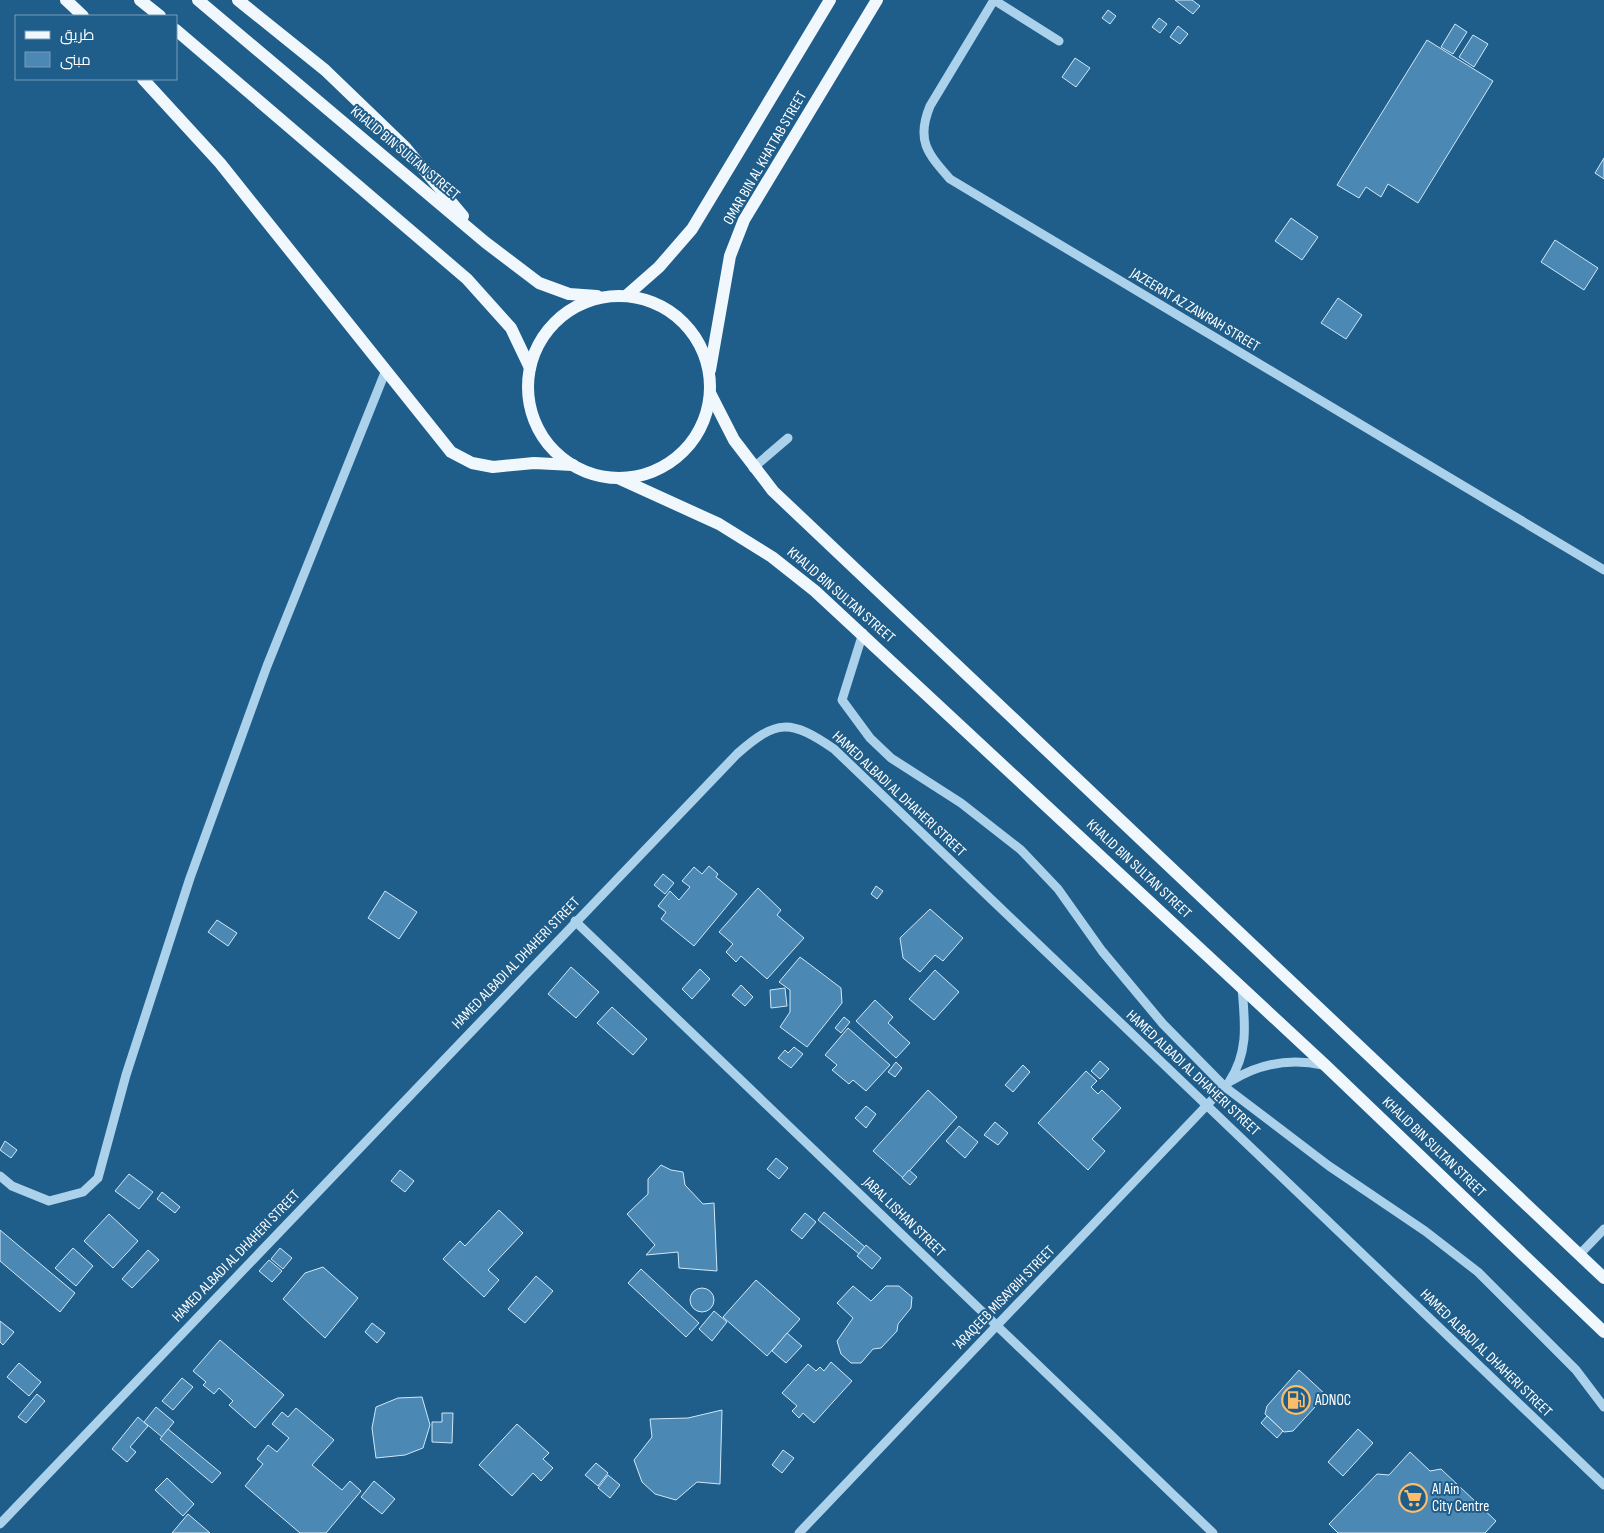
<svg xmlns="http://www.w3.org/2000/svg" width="1604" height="1533" viewBox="0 0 1604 1533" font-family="'Sofia Sans Condensed',Cairo,sans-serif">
<rect width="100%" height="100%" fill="#1f5d8a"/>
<g fill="#4c88b4" stroke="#d0e8f8">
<polygon points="1175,0 1192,0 1200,6 1193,14"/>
<polygon points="1108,10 1116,16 1110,24 1102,18"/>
<polygon points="1159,18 1167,24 1160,33 1152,27"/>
<polygon points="1455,24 1467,32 1453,54 1441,47"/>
<polygon points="1178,26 1188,34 1180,44 1170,37"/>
<polygon points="1473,35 1488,44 1474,67 1459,57"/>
<polygon points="1427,40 1493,81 1418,203 1388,184 1381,197 1366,187 1359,198 1337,185"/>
<polygon points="1075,58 1090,68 1076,87 1062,77"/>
<polygon points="1604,158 1604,179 1595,173"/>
<polygon points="1291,218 1318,237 1302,260 1275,241"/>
<polygon points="1555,240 1598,268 1584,290 1541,262"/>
<polygon points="1338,298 1362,315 1346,339 1321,323"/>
<polygon points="709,866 718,874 716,877 737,894 694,946 661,919 666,912 658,906 670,891 679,900 690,887 682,881 694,867 702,874"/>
<polygon points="663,874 674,883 665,894 654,885"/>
<polygon points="876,886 883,891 877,899 871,894"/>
<polygon points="758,888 781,910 777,915 804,938 767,979 741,956 736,962 726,952 733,944 719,932"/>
<polygon points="385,891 417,912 399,939 368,918"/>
<polygon points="930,909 963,938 943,961 935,955 920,972 903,958 900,938"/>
<polygon points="217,920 237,933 228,946 208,932"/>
<polygon points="800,957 841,988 842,1003 807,1047 780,1027 790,1012 790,990 779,982"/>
<polygon points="571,967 599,992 576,1018 548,994"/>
<polygon points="700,969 710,979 692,999 682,989"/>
<polygon points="935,970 959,992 934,1020 909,999"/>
<polygon points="741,985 753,997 745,1006 732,995"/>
<polygon points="785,988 787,1006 771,1008 770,990"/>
<polygon points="875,1000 893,1017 888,1023 910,1043 896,1058 856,1021"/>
<polygon points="612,1007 647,1039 633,1055 597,1023"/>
<polygon points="844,1017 850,1022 841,1033 835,1028"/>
<polygon points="848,1028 890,1065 866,1091 853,1080 849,1084 832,1070 837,1065 825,1055"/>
<polygon points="794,1047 803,1054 791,1068 778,1058 785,1050 788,1053"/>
<polygon points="1100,1061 1109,1069 1100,1079 1091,1071"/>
<polygon points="896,1062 902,1068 895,1077 888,1072"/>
<polygon points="1023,1065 1030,1072 1013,1092 1005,1085"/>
<polygon points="1086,1071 1097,1081 1091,1087 1098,1094 1102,1090 1121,1108 1092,1139 1105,1151 1088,1170 1038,1123"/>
<polygon points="928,1090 957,1117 903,1178 873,1151"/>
<polygon points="866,1106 876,1114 866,1128 855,1118"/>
<polygon points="995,1122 1008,1133 998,1145 984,1135"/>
<polygon points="959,1126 978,1142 965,1158 946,1141"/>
<polygon points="5,1141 17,1150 11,1158 0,1150"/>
<polygon points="776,1158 788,1168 779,1179 767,1169"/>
<polygon points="661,1165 671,1170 683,1172 685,1185 703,1204 714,1203 717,1271 679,1268 678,1252 646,1255 655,1245 627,1214 648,1194 648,1179"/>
<polygon points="400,1170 414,1181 405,1192 391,1181"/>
<polygon points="909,1170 917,1177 910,1185 902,1178"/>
<polygon points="129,1174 153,1192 139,1209 115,1191"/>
<polygon points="162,1192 180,1207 175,1213 157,1199"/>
<polygon points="499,1210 523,1233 488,1270 499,1280 484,1297 443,1259 460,1241 465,1246"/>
<polygon points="824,1212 865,1247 859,1254 818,1220"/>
<polygon points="805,1213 816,1222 802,1239 791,1230"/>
<polygon points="109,1214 138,1241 113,1268 84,1241"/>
<polygon points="0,1230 75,1293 60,1312 0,1261"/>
<polygon points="866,1245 881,1258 872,1269 857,1256"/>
<polygon points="73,1248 93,1266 76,1286 55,1268"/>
<polygon points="280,1248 292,1258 283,1269 271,1259"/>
<polygon points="148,1250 159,1260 132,1288 122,1279"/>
<polygon points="269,1260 282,1271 272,1282 259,1271"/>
<polygon points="323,1267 358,1298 325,1338 283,1299 305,1273"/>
<polygon points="641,1269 699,1323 686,1337 628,1283"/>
<polygon points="536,1276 553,1291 525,1323 508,1309"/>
<polygon points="756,1280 800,1319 767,1356 723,1317"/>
<polygon points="853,1286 871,1301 886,1286 899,1286 912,1297 911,1308 898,1324 897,1331 881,1348 873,1349 861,1363 851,1363 841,1354 837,1341 853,1318 837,1303"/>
<circle cx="702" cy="1300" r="12"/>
<polygon points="714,1311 727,1322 712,1341 699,1329"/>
<polygon points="0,1321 14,1332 3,1345 0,1342"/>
<polygon points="372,1323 385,1333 377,1343 365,1332"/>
<polygon points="787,1333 802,1346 786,1363 772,1351"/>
<polygon points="220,1340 284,1395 255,1428 229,1405 233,1401 219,1388 214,1394 203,1385 206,1382 193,1371"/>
<polygon points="831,1362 852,1381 814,1423 803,1413 799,1418 792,1411 797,1406 782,1393 808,1364 816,1371 820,1367 824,1371"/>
<polygon points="19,1363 41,1382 29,1396 7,1377"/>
<polygon points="1299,1370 1326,1395 1293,1431 1284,1432 1265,1414 1267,1406"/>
<polygon points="182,1378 193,1387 173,1410 162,1401"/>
<polygon points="37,1394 45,1401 26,1423 18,1417"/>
<polygon points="422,1397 430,1425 423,1448 405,1455 376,1458 372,1428 376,1407 398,1398"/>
<polygon points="156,1407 174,1422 162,1437 144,1422"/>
<polygon points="296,1408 334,1440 312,1465 342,1490 350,1481 361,1491 326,1533 300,1533 245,1486 263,1464 257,1459 268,1445 277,1452 289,1438 272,1424 282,1412 288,1417"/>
<polygon points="722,1410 720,1484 697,1482 676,1500 655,1494 642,1482 634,1460 652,1437 650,1419 688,1418"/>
<polygon points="442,1413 453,1413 452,1443 432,1442 432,1422 442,1422"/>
<polygon points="1267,1416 1283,1431 1277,1438 1261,1423"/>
<polygon points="138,1417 148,1426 130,1447 136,1452 127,1462 112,1449"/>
<polygon points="517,1424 549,1453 543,1459 553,1468 541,1481 533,1473 512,1496 479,1465"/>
<polygon points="168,1429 221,1473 212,1483 160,1439"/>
<polygon points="1358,1429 1373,1443 1343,1476 1328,1462"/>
<polygon points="783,1450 794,1458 782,1473 772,1465"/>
<polygon points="1410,1452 1430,1471 1441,1469 1496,1521 1485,1533 1338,1533 1329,1524 1377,1474 1389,1475"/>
<polygon points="596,1463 608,1473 598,1486 585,1475"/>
<polygon points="608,1475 620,1485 610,1498 598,1488"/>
<polygon points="167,1478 194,1504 183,1516 155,1490"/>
<polygon points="374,1481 395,1499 382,1514 361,1497"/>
<polygon points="188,1514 210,1533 172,1533"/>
</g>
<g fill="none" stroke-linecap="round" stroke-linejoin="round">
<g stroke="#abd1eb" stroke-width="9">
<path d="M994,0L930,106C916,140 927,153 950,179L1604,570"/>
<polyline points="994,0 1059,41"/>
<polyline points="753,468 788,438"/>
<polyline points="863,633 842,700 870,738 891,758 961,803 1021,850 1058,889 1102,951 1163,1024 1225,1087 1329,1166 1425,1231 1478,1272 1576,1370 1604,1407"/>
<polyline points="575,921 1213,1533"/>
<path d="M1231,1081C1260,1063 1290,1058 1323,1065"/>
<polyline points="0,1176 12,1186 49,1201 83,1192 98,1178 126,1075 190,878 267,666 386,370"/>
<polyline points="1579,1255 1604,1229"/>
<path d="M0,1524L737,754C777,719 790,719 834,749L1604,1485"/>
<path d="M799,1533L1229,1082C1249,1052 1245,1023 1242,988"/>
</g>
<g stroke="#f0f8fe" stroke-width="12">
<polyline points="66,0 83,16"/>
<polyline points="140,0 160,16"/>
<polyline points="198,0 485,242 539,283 569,294 597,296"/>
<polyline points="238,0 325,70 405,147 463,216"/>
<polyline points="176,30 467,279 511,328 530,368"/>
<polyline points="143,79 220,163 451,452 472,463 493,467 534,463 573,465"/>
<polyline points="626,296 659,267 692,229 830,0"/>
<circle cx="619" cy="387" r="91"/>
<polyline points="710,370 730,256 744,220 877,0"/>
<polyline points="710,393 734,440 773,491 1604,1278"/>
<polyline points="618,478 719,524 772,557 815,591 1325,1065 1604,1332"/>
</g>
</g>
<defs>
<symbol id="fuel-ring" viewBox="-11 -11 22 22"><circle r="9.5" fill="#1f5d8a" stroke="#f9bd6b" stroke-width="1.5"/><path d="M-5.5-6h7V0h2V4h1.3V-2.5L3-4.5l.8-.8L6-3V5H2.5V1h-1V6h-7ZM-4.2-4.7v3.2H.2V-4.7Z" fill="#f9bd6b"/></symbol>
<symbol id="supermarket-ring" viewBox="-11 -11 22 22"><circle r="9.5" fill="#1f5d8a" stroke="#f9bd6b" stroke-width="1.5"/><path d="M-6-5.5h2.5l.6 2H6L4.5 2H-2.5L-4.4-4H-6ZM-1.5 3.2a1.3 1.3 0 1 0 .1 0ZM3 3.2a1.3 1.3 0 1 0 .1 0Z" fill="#f9bd6b"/></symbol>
</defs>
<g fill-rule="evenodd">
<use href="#fuel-ring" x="1280" y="1384" width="32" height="32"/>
<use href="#supermarket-ring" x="1397" y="1482" width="32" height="32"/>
</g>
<g text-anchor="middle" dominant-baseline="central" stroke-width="4" stroke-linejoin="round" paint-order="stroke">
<g font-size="15" fill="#fff" stroke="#1f5d8a">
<text transform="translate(405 153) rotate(40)">KHALID BIN SULTAN STREET</text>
<text transform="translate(765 158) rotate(-60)">OMAR BIN AL KHATTAB STREET</text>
<text transform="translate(1195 310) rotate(31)">JAZEERAT AZ ZAWRAH STREET</text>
<text transform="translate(841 595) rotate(41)">KHALID BIN SULTAN STREET</text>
<text transform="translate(899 794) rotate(43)">HAMED ALBADI AL DHAHERI STREET</text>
<text transform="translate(1139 869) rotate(43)">KHALID BIN SULTAN STREET</text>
<text transform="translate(516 963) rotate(-46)">HAMED ALBADI AL DHAHERI STREET</text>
<text transform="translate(1193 1073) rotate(43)">HAMED ALBADI AL DHAHERI STREET</text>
<text transform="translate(1434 1147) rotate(44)">KHALID BIN SULTAN STREET</text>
<text transform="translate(904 1217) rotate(44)">JABAL LISHAN STREET</text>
<text transform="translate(236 1256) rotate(-46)">HAMED ALBADI AL DHAHERI STREET</text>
<text transform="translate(1004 1298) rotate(-46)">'ARAQEEB MISAYBIH STREET</text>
<text transform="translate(1486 1353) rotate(44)">HAMED ALBADI AL DHAHERI STREET</text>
</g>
<g font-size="15" fill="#fff" stroke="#1f5d8a" text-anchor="start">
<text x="1315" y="1400">ADNOC</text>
<text x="1432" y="1489">Al Ain<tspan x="1432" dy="17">City Centre</tspan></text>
</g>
</g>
<rect x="15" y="15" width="162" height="65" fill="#1f5d8a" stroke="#799eb9"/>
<rect x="25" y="31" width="25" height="8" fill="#f0f8fe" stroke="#799eb9"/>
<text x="60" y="40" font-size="15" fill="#ffffff">طريق</text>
<rect x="25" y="52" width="25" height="15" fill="#4c88b4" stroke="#799eb9"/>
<text x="60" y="65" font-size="15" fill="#ffffff">مبنى</text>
</svg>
